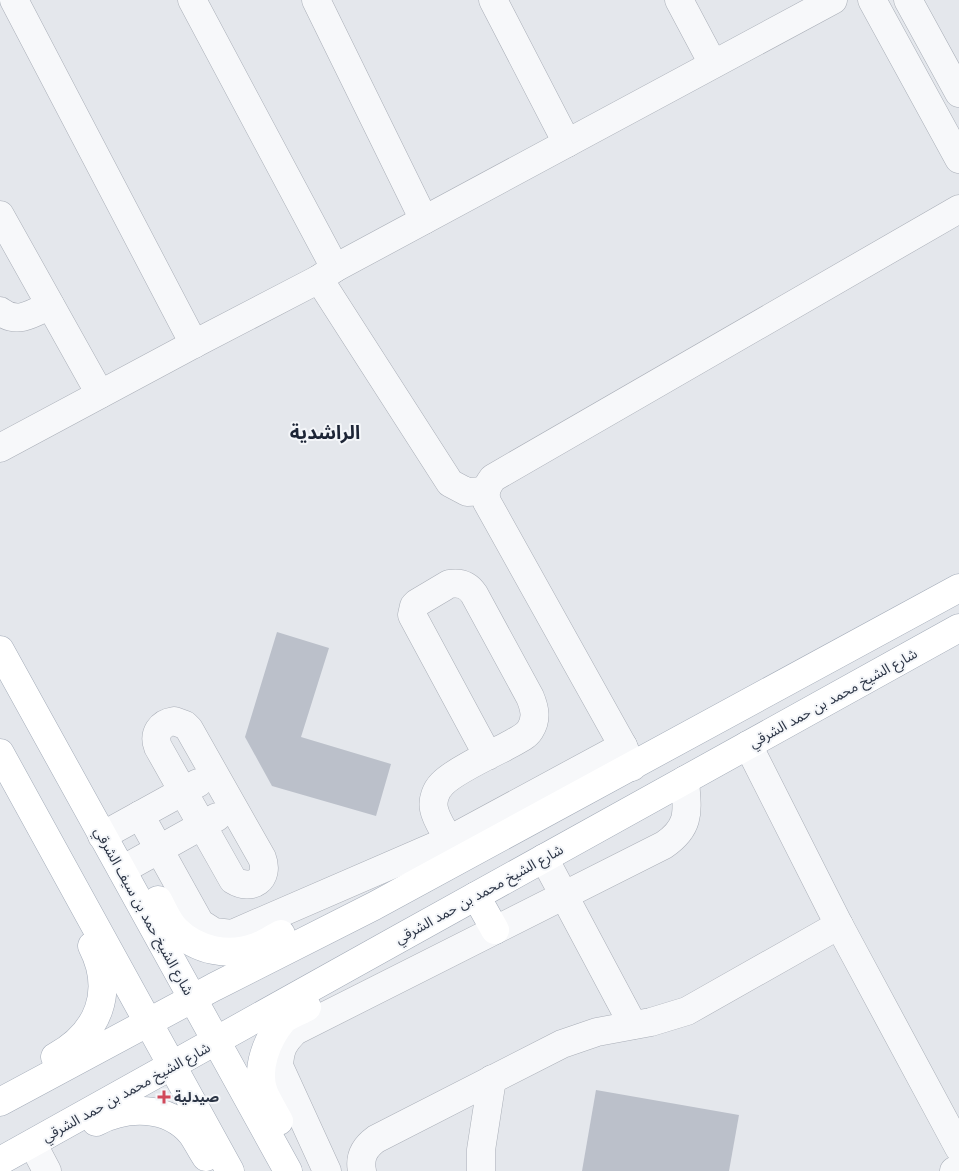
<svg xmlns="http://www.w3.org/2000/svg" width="959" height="1171" viewBox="0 0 959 1171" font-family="Quicksand,'Noto Sans Arabic',sans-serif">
<rect width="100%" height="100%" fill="#e4e7ec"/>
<g fill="#bbc0ca">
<polygon points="277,632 329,648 301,737 391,764 376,816 272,786 245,737"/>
<polygon points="596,1090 739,1115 729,1171 582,1171"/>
</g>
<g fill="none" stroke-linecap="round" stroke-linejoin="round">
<defs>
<g id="minor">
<polyline points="14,0 194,344"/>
<polyline points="192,0 335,268"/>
<polyline points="316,0 424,220"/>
<polyline points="493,0 567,143"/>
<polyline points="679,0 713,64"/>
<polyline points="872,0 959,159"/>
<polyline points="908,0 959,93"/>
<polyline points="0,215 100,394"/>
<polyline points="319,279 450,483 467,492 485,491"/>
<path d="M0,311C17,325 34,313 50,305"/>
<polyline points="0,448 194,344 319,279 335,268 833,0"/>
<path d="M174,721L185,725L189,729L262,858C270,879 252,892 233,880L158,747C153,734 160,723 174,721Z"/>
<polyline points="748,745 839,925 959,1148"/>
<path d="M632,767L623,746L487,502C484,492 487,486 493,478L959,209"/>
<polyline points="140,815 200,923 214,932 232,934 449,840 623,746"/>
<polyline points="102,836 198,783"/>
<path d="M449,840C444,830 436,820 434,809C432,800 436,790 442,784C453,772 489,755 505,747C513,742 525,738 530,730C537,719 535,709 530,697L474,594C468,585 460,582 449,584L417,603L414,606L412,615L488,756"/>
<polyline points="544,858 633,1025"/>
<polyline points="122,870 217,817"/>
<polyline points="37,1152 47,1171"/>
<path d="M327,1171L279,1066C280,1049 283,1043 295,1031L664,845C692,826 687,809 685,780"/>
<path d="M362,1171C359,1157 365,1147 376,1139L562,1044L597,1032L651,1022L687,1011L839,925"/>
<polyline points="481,1171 481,1150 492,1079"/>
<polyline points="954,1171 959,1168"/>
</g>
<g id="major">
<polyline points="0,650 288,1171"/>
<polyline points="0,753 230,1171"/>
<polyline points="476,896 495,930"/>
<path d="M158,900C163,909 168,922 176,930C197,951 229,957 256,947C265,944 273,938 281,934"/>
<path d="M55,1057C99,1033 115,991 92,946"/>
<polyline points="0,1102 214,987 374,906 959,588"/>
<path d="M279,1121C274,1112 268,1102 264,1093C255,1069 267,1039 283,1020C289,1015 300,1011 307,1007"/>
<path d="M96,1122C127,1106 168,1105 192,1134C197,1141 201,1150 206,1157"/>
<polyline points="0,1161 402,937 959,628"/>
</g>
</defs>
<use href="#minor" stroke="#a9aeb7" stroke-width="29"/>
<use href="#major" stroke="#a3abb8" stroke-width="29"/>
<use href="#minor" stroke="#f7f8fa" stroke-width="28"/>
<use href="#major" stroke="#fff" stroke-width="28"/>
</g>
<path fill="#d1495b" stroke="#f4f6f9" stroke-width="2" d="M161.5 1089.5h5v5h5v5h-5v5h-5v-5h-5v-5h5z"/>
<g text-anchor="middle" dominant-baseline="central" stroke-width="4" stroke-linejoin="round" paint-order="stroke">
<g font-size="14" fill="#2b3445" stroke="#f4f6f9">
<text transform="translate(833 698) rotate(-29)">شارع الشيخ محمد بن حمد الشرقي</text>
<text transform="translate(479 894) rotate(-29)">شارع الشيخ محمد بن حمد الشرقي</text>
<text transform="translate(144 911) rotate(61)">شارع الشيخ حمد بن سيف الشرقي</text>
<text transform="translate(126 1092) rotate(-29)">شارع الشيخ محمد بن حمد الشرقي</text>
</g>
<g font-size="14" font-weight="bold" fill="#2b3445" stroke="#f4f6f9" text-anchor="start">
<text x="174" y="1097">صيدلية</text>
</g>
<g font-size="19" font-weight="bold" fill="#1d2536" stroke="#f4f6f9">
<text x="325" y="432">الراشدية</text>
</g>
</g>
</svg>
